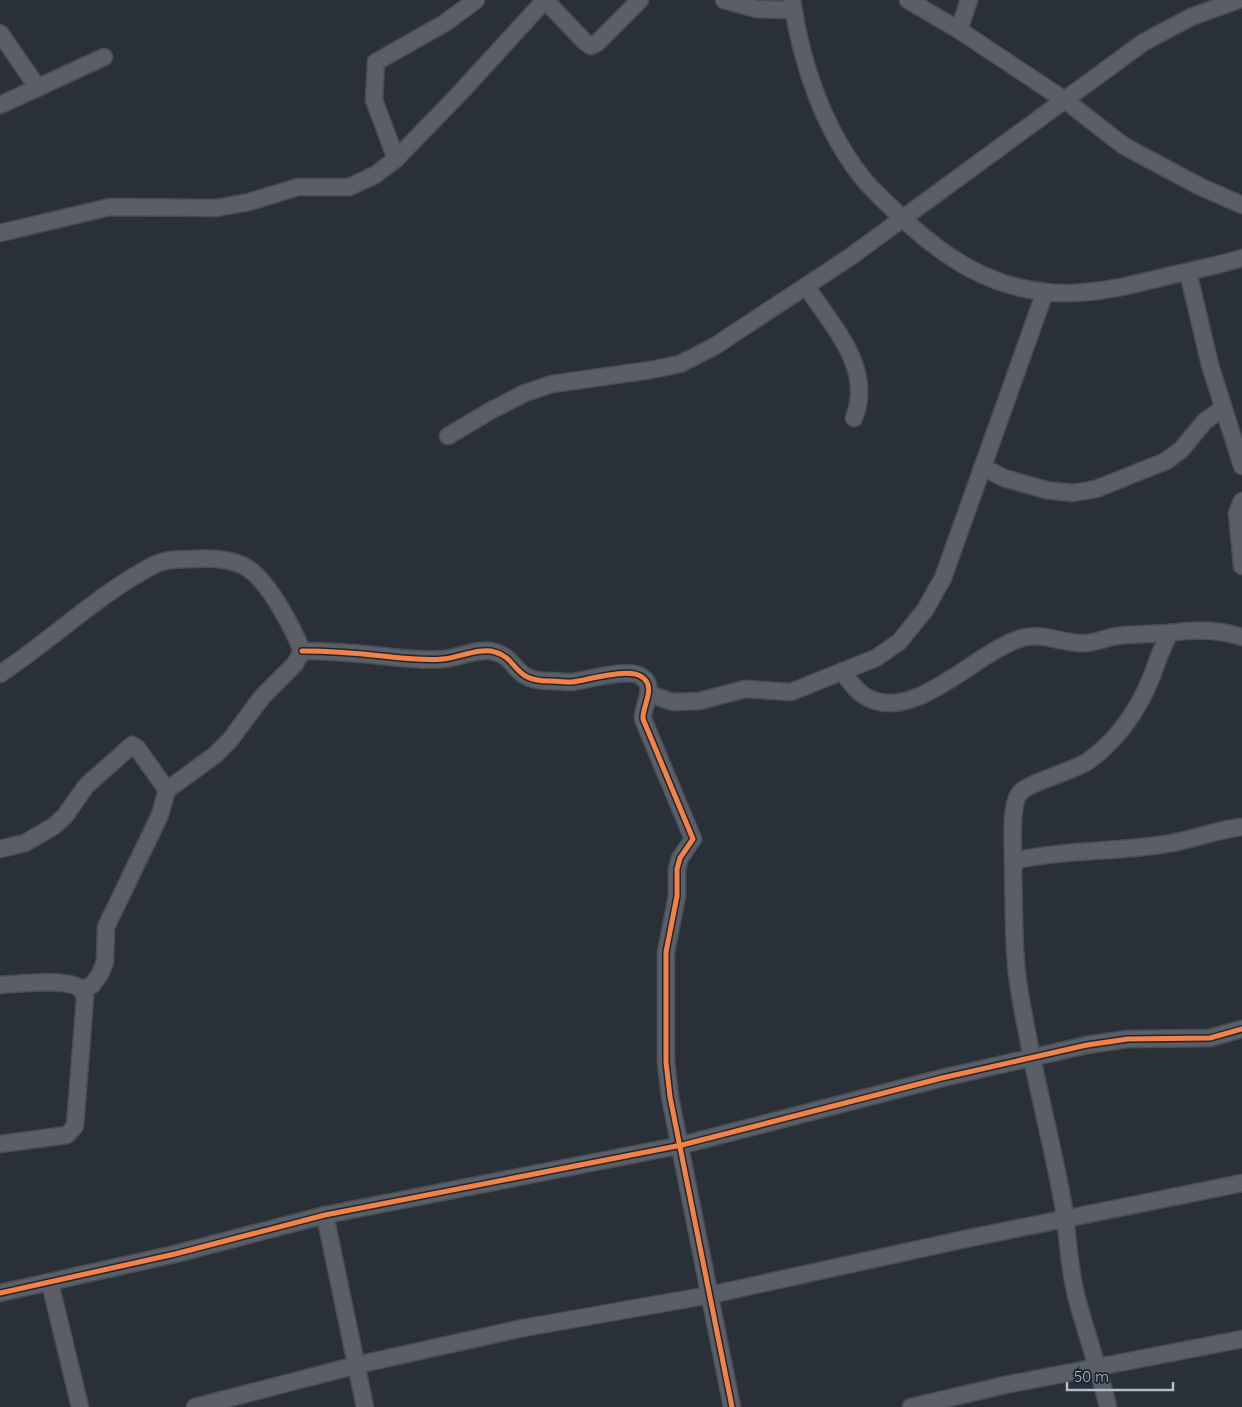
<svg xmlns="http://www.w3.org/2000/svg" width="1242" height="1407" viewBox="0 0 1242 1407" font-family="Quicksand,sans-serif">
<rect width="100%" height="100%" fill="#2a3038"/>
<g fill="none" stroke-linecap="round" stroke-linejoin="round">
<defs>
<g id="street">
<polyline points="545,0 585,42 591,46 597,43 640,0"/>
<polyline points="724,0 757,9 793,10"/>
<path d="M792,0C801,63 824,131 865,181C879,197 895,211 911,226C950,261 991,286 1045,292C1088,297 1131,285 1172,275C1195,270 1219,265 1242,258"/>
<polyline points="908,0 959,30 1066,101 1124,146 1199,186 1242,205"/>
<polyline points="959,30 969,0"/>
<polyline points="0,33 38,88"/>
<polyline points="0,105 104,57"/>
<polyline points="396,159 374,100 376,62 445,23 476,0"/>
<polyline points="0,233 110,207 216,208 249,202 298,187 349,187 375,175 396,159 460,93 545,0"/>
<polyline points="1188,272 1210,365 1242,466"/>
<path d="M806,286C832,326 874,368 854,418"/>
<polyline points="448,436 490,411 525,393 552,384 651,370 680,364 715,346 850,257 1144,42 1191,17 1238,0"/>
<polyline points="982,467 1004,478 1046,490 1073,493 1096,489 1166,461 1181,450 1205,421 1222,409"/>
<polyline points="1242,501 1237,513 1242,566"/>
<path d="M302,651C329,651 355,653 382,656C401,658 423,661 443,659C458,658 480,647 495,652C519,659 512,681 549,681C556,681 564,682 572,682C588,680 629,667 642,677C657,687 642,706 643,719L693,839L680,858L677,869V896L666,952V1062L670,1097L732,1407"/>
<path d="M842,671C849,680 857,693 868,698C918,723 978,648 1026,637C1047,633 1066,645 1087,643C1097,642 1106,638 1116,636C1134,634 1152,634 1170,633"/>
<path d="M0,674C53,639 99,593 156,564C166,559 181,559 193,559C208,558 228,559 242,565C266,575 293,628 302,651"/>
<polyline points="649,694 673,702 699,701 745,689 791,692 876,658 899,642 925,610 943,578 1045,292"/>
<polyline points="0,849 25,843 54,826 65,816 86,786 132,745 137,748 167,790"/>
<path d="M1013,861C1061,850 1111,852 1159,845C1187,842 1214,830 1242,827"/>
<path d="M0,985C20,984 58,979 76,986C82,988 83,993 85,998L75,1126L67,1135L0,1144"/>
<polyline points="82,990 92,985 100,974 105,962 106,927 160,815 167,790 215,755 230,740 262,697 295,664 302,651"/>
<polyline points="325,1215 365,1407"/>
<polyline points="50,1283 80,1407"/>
<polyline points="0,1293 175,1254 325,1215 682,1145 942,1078 1087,1045 1128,1039 1210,1038 1242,1029"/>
<polyline points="195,1407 357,1365 523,1328 710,1295 965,1239 1242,1183"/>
<polyline points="911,1407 1005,1385 1242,1339"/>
<path d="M1108,1407C1099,1369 1086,1333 1076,1295C1068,1263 1068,1230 1062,1198C1048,1123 1027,1049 1017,974C1013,937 1014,899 1013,862C1013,847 1010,807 1019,794C1027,782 1073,772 1088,761C1117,741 1139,709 1152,676C1157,661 1162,647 1170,633C1195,629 1217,629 1242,637"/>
</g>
</defs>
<use href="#street" stroke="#484c53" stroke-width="19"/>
<use href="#street" stroke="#5a5e66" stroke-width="16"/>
<defs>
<g id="cycleway">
<path d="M302,651C329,651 355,653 382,656C401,658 423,661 443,659C458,658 480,647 495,652C519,659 512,681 549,681C556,681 564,682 572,682C588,680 629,667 642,677C657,687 642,706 643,719L693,839L680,858L677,869V896L666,952V1062L670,1097L732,1407"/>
<polyline points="0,1293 175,1254 325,1215 682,1145 942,1078 1087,1045 1128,1039 1210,1038 1242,1029"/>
</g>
</defs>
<use href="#cycleway" stroke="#1d2633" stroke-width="8"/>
<use href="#cycleway" stroke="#f48246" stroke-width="5"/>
</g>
<path d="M1067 1382v8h106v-8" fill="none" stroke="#b4bcc9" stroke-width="2.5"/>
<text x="1074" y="1382" font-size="15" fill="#b4bcc9" stroke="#1d2633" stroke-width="4" paint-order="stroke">50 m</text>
</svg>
